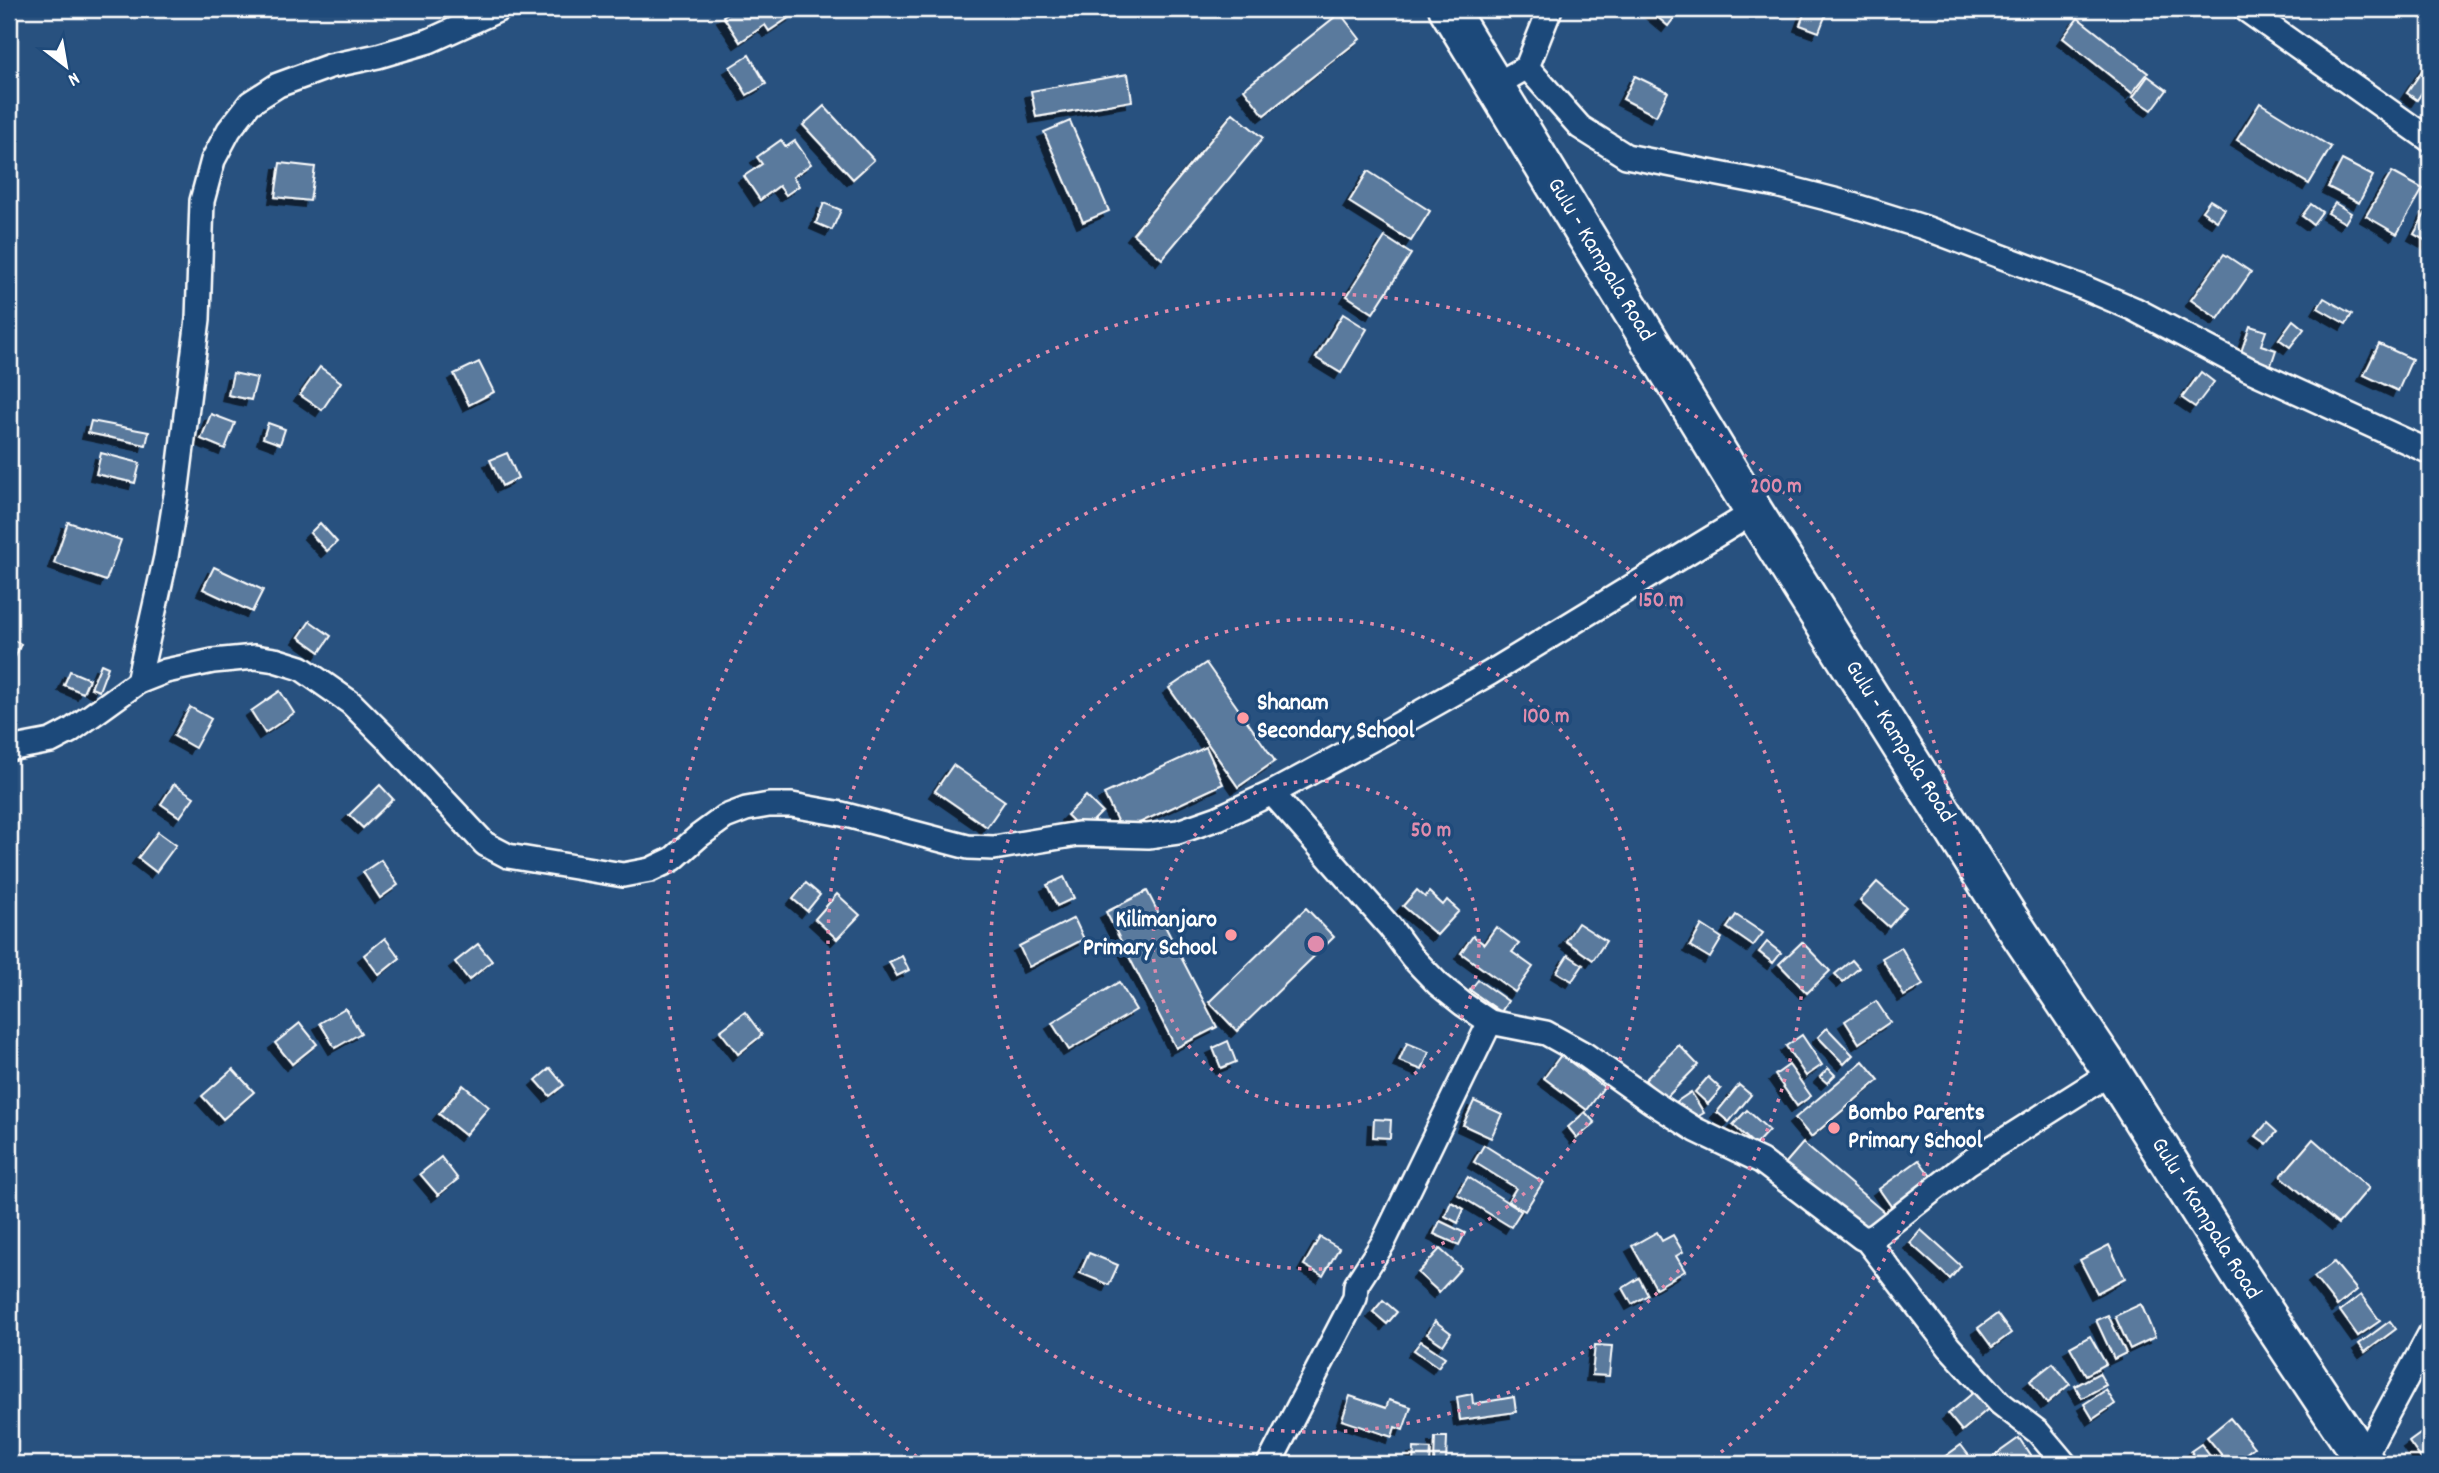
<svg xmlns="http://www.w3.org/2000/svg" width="2439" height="1473" viewBox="0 0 2439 1473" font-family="Dekko,sans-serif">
<defs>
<filter id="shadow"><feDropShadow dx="-6" dy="6" stdDeviation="0" flood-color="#0009"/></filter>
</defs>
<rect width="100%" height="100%" fill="#28517f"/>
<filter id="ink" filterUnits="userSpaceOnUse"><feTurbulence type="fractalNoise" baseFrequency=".0143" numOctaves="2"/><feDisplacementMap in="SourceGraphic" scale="14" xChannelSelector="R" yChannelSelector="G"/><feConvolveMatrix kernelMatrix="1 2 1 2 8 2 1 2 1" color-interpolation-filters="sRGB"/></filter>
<g filter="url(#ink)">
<g fill="#5a7a9d" stroke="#fff" stroke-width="2" filter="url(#shadow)">
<polygon points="735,9 788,9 793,15 769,31 765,25 740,42 723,16"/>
<polygon points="1650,9 1678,9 1680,10 1668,26 1649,10"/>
<polygon points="1806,9 1828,9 1819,32 1800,25"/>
<polygon points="1340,13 1360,39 1264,115 1244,89"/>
<polygon points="2078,18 2148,73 2132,93 2063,38"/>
<polygon points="749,55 766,84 747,95 730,67"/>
<polygon points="2430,59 2430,80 2417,100 2407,93"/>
<polygon points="1128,74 1132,101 1036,117 1031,91"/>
<polygon points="1635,76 1668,92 1656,116 1623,99"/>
<polygon points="2148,76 2167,90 2152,110 2133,97"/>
<polygon points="2260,103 2331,147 2309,184 2237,140"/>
<polygon points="824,106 874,160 853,179 803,125"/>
<polygon points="1233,113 1263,138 1162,259 1133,234"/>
<polygon points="1070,121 1109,211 1083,222 1044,132"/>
<polygon points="781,140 786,147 795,141 811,164 793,177 799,186 786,195 779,186 760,200 744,176 762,164 757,157"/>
<polygon points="2342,160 2373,176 2359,203 2328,187"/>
<polygon points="280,163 315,167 310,201 275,197"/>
<polygon points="1368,171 1430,211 1411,241 1349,202"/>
<polygon points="2392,172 2423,189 2397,234 2366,216"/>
<polygon points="2210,200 2225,209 2217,221 2202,211"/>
<polygon points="824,203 841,210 832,230 816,223"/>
<polygon points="2335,203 2351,213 2345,223 2328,213"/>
<polygon points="2311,204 2322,212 2313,224 2302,216"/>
<polygon points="2430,205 2430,243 2414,234"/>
<polygon points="1385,237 1411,254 1373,313 1347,296"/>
<polygon points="2224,254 2251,272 2218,319 2191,300"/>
<polygon points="2324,298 2352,314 2346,324 2318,308"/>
<polygon points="1343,314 1367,329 1341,373 1316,358"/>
<polygon points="2293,320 2304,329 2290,347 2279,339"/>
<polygon points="2250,326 2266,331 2261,345 2276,350 2271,365 2240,355"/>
<polygon points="2379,344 2412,359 2398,391 2364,375"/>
<polygon points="479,362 494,392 469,405 454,374"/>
<polygon points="320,367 341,382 322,410 300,395"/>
<polygon points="2201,372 2214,382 2195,407 2182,398"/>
<polygon points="233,373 257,378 251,400 228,395"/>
<polygon points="211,414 235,423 225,449 201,439"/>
<polygon points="91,421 149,432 146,445 88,433"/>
<polygon points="268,423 285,429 280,444 263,438"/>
<polygon points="101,453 140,463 135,483 96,474"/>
<polygon points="507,453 518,478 502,486 490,460"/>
<polygon points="68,522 121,540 106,581 54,563"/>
<polygon points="320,523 337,542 327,551 310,533"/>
<polygon points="214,567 263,590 252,612 203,589"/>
<polygon points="310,621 331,636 320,652 299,637"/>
<polygon points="9,638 21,644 13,662 9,660"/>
<polygon points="1206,663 1275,761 1238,787 1169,688"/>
<polygon points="101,664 108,667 99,691 91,688"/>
<polygon points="70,671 89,679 83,693 64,685"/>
<polygon points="280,691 294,713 265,733 251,711"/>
<polygon points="190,707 211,719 195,748 174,736"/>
<polygon points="1206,747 1223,784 1122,831 1104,794"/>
<polygon points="953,765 1005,801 987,827 935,791"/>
<polygon points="174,784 194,797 180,817 161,804"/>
<polygon points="380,785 393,799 363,828 349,815"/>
<polygon points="1086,796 1102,812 1083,831 1067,815"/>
<polygon points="158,832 176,845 156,872 138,858"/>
<polygon points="381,860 398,885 380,898 363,872"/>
<polygon points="1064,877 1074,898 1057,906 1047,885"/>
<polygon points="1877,882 1906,907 1889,927 1860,901"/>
<polygon points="806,883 820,895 807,911 793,899"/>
<polygon points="1417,890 1425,897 1429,892 1443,905 1447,900 1459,911 1437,935 1403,906"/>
<polygon points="1147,891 1217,1027 1176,1048 1106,912"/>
<polygon points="837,894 860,915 837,939 815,919"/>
<polygon points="1306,908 1334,937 1237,1031 1209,1002"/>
<polygon points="1736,915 1763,933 1753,946 1727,928"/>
<polygon points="1074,918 1084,939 1029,967 1019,946"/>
<polygon points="1578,923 1606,941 1593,960 1566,941"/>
<polygon points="1702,925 1722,938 1710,958 1690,946"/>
<polygon points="1496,927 1519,944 1512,952 1533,967 1515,992 1461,953 1473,936 1484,944"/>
<polygon points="385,938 400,958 379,975 364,955"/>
<polygon points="1767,942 1781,953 1773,963 1759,952"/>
<polygon points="1802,942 1830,971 1807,993 1779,964"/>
<polygon points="478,944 492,961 469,980 455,962"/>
<polygon points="1901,947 1923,985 1904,996 1882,958"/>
<polygon points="1568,955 1583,965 1572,981 1557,972"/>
<polygon points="902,956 909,970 897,976 889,962"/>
<polygon points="1852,960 1859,968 1843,982 1835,974"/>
<polygon points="1478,980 1508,1001 1501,1012 1470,990"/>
<polygon points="1119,982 1136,1010 1069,1050 1052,1023"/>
<polygon points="1876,1001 1890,1022 1859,1043 1845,1021"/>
<polygon points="345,1008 361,1033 335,1048 320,1023"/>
<polygon points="745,1012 762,1035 738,1054 720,1031"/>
<polygon points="300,1023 317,1044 292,1064 275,1043"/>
<polygon points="1827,1028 1853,1055 1844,1064 1818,1037"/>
<polygon points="1802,1035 1822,1065 1806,1076 1786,1046"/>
<polygon points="1228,1041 1236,1062 1221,1068 1213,1048"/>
<polygon points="1407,1043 1429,1052 1422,1070 1399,1061"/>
<polygon points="1679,1045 1698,1065 1665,1099 1645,1080"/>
<polygon points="1561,1055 1604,1087 1587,1110 1544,1078"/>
<polygon points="1863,1061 1879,1080 1811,1137 1795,1118"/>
<polygon points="1789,1065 1811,1096 1797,1106 1775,1075"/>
<polygon points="550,1068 564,1085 550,1096 536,1080"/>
<polygon points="1828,1068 1835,1075 1827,1083 1820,1077"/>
<polygon points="233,1069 254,1092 223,1119 202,1096"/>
<polygon points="1708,1077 1721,1089 1708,1104 1695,1092"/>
<polygon points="463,1085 489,1107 465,1135 439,1114"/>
<polygon points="1739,1085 1751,1095 1729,1122 1717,1112"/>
<polygon points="1691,1092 1704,1113 1688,1122 1676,1102"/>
<polygon points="1474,1101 1502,1114 1491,1138 1463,1125"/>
<polygon points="1747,1110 1769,1130 1755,1145 1733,1125"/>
<polygon points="1585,1112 1595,1123 1577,1138 1568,1127"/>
<polygon points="1374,1119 1391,1120 1390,1138 1373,1137"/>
<polygon points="2267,1123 2277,1132 2267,1144 2256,1136"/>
<polygon points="2313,1139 2369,1188 2338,1224 2281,1176"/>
<polygon points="1803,1143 1885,1213 1866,1235 1784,1165"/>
<polygon points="1484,1145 1543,1182 1525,1211 1508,1201 1516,1188 1474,1162"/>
<polygon points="441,1157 458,1179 438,1195 420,1174"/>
<polygon points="1919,1160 1933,1179 1893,1209 1879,1189"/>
<polygon points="1468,1177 1521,1211 1511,1227 1457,1194"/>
<polygon points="1451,1202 1464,1209 1458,1223 1445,1216"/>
<polygon points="1440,1221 1465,1233 1459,1245 1434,1234"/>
<polygon points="1921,1230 1961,1266 1950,1279 1910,1243"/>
<polygon points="1657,1232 1662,1241 1673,1235 1683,1252 1676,1256 1685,1271 1656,1288 1632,1246"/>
<polygon points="1320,1237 1339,1248 1323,1276 1304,1265"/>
<polygon points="2109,1245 2125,1278 2097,1293 2080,1260"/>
<polygon points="1440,1249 1461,1268 1439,1292 1418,1273"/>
<polygon points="1089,1253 1118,1265 1109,1285 1080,1273"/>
<polygon points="2334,1262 2357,1290 2337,1306 2314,1277"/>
<polygon points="1639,1278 1648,1295 1632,1304 1623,1288"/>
<polygon points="2361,1295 2380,1321 2358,1336 2340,1311"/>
<polygon points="1383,1300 1397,1312 1387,1324 1373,1312"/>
<polygon points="2141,1304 2155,1337 2130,1349 2115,1316"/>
<polygon points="1997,1314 2011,1333 1992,1347 1978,1328"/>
<polygon points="2108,1315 2126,1353 2114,1359 2096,1320"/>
<polygon points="1435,1321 1451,1333 1443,1345 1427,1334"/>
<polygon points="2390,1321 2396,1329 2365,1352 2359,1344"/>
<polygon points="2090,1336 2106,1364 2086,1375 2070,1347"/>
<polygon points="1421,1341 1445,1357 1438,1367 1414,1350"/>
<polygon points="1595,1345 1612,1346 1609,1376 1592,1375"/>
<polygon points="2053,1363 2070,1384 2047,1403 2030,1381"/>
<polygon points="2099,1373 2106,1385 2082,1398 2075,1386"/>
<polygon points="2106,1390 2115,1404 2093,1419 2084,1404"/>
<polygon points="1974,1392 1988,1409 1962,1431 1948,1414"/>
<polygon points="1472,1394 1473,1404 1514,1397 1516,1412 1460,1420 1457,1397"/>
<polygon points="1350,1396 1386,1408 1389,1400 1411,1407 1403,1430 1395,1427 1392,1437 1342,1420"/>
<polygon points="2230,1418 2254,1447 2233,1464 2229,1464 2207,1437"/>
<polygon points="2427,1429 2430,1434 2430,1464 2425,1464 2409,1442"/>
<polygon points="1435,1437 1447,1437 1446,1464 1434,1464"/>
<polygon points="2019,1438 2036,1464 2001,1464 1995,1455"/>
<polygon points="2201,1444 2216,1464 2201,1464 2191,1451"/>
<polygon points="1961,1445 1973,1461 1969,1464 1943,1464 1940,1460"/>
<polygon points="1414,1448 1431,1449 1430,1464 1413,1464"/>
</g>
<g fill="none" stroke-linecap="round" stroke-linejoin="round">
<defs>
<g id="minor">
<polyline points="2245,9 2430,140"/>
<polyline points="1527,67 1580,127 1626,156 1776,185 1846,203 1923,227 2085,288 2134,309 2248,369 2430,452"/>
<polyline points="1494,86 1527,67 1550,9"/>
<polyline points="138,682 166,557 176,495 198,319 202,201 213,160 229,130 250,103 278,85 330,66 378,56 429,41 500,9"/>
<polyline points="9,749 51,741 70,731 138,682 166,671 213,661 255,657 275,660 301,668 351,703 386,738 485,844 508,856 623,875 650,870 673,859 699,836 725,817 746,809 769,805 792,805 842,814 968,847 994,848 1078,834 1148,836 1178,832 1218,818 1272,793 1389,730 1490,673 1754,512"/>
<polyline points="1272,793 1390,927 1412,957 1438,984 1463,1004 1490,1022 1546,1033 1584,1054 1652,1102 1696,1130 1761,1161 1862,1238 1870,1238 1876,1235 1968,1163 2112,1072"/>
<polyline points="1866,1239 1949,1347 2000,1403 2038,1432 2065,1464"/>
<polyline points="2363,1459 2430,1334"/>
<polyline points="1269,1464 1355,1298 1356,1285 1383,1243 1490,1022"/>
</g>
<polyline id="primary" points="1448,9 1754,512 2009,918 2112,1072 2242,1278 2366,1464"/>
</defs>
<use href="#minor" stroke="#fff" stroke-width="28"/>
<use href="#primary" stroke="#fff" stroke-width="42"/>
<use href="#minor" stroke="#1f4a7a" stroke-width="23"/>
<use href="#primary" stroke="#1f4a7a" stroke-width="37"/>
</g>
</g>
<g fill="none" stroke="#e08cad" stroke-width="3.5" stroke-dasharray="3.5 7">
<circle cx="1316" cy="944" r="163"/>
<circle cx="1316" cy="944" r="325"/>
<circle cx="1316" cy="944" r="488"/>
<path d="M925 1463A650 650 0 1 1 1707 1463"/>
</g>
<g fill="#ff9aa2" stroke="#1f4a7a" stroke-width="2.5">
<circle cx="1243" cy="718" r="7"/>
<circle cx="1231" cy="935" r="7"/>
<circle cx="1834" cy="1128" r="7"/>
</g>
<g text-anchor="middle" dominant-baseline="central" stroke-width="7" stroke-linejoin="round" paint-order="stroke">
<g font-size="24" fill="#fff" stroke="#1f4a7a">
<text transform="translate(1600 260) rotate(59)">Gulu - Kampala Road</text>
<text transform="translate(1899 742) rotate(58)">Gulu - Kampala Road</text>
<text transform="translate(2205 1219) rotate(58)">Gulu - Kampala Road</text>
</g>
<g font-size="24" font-weight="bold" fill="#fff" stroke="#1f4a7a" text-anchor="start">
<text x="1257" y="704">Shanam<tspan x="1257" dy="28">Secondary School</tspan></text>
<text x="1217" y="921" text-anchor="end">Kilimanjaro<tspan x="1217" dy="28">Primary School</tspan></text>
<text x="1848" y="1114">Bombo Parents<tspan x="1848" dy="28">Primary School</tspan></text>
</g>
</g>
<circle cx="1316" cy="944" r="10" fill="#e08cad" stroke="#1f4a7a" stroke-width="3.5"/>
<g font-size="21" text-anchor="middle" font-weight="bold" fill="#e08cad" stroke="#1f4a7a" stroke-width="7" stroke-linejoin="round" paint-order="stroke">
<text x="1776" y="492">200 m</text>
<text x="1661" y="606">150 m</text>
<text x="1546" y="722">100 m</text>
<text x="1431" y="836">50 m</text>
</g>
<rect width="2439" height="1473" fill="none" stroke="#1f4a7a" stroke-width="35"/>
<rect x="18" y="18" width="2404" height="1438" fill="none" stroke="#fff" stroke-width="2.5" filter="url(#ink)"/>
<g transform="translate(66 66) rotate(149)" stroke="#1f4a7a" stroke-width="5" paint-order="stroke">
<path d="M0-5L12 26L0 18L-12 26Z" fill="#ffffff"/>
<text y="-10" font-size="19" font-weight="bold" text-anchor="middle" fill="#ffffff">N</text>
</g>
</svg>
